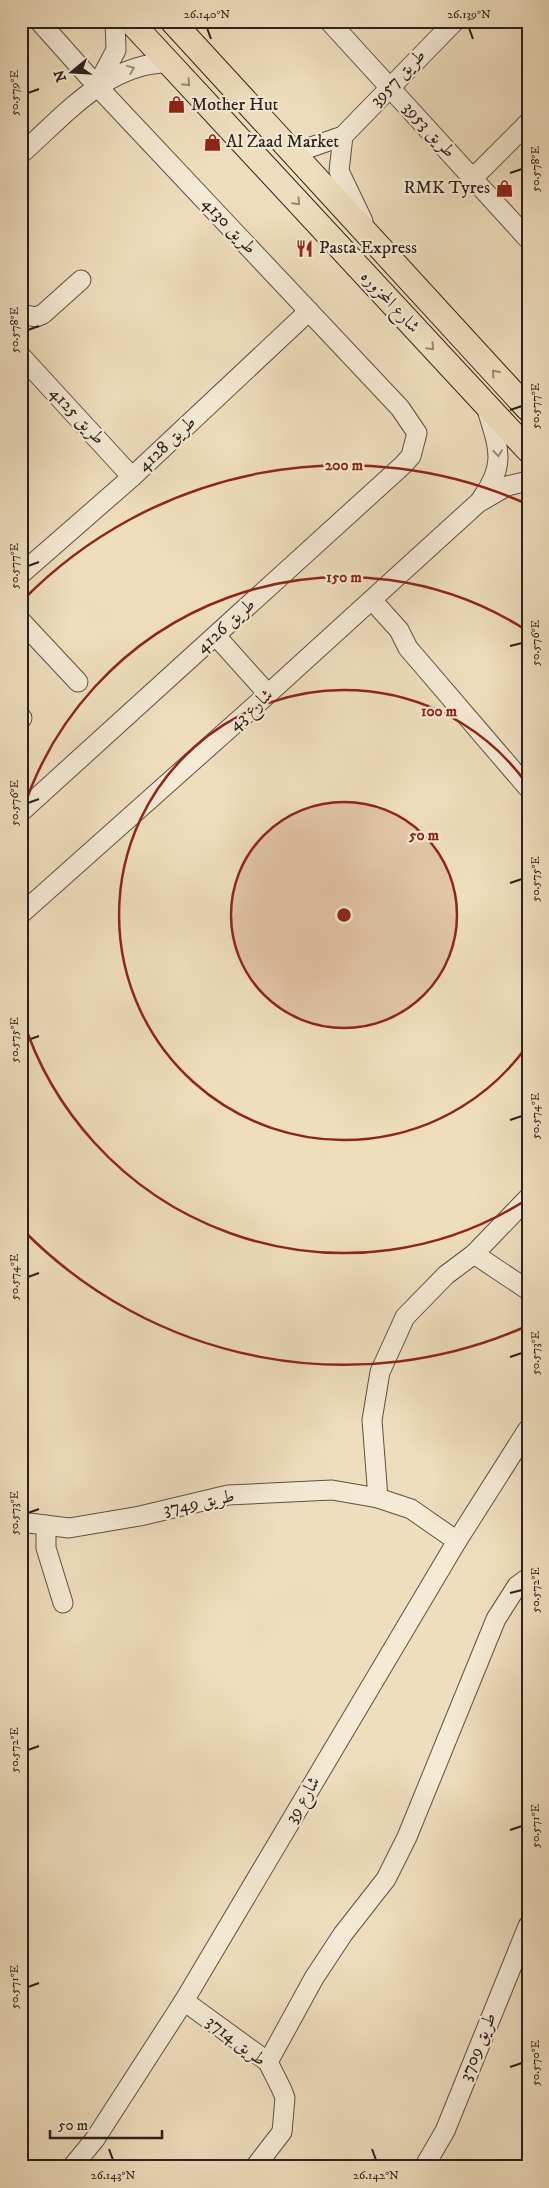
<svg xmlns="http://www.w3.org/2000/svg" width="549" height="2188" viewBox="0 0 549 2188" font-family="'IM FELL DW Pica',Amiri,serif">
<rect width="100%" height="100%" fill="#efdebe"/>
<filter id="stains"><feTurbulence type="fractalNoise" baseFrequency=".004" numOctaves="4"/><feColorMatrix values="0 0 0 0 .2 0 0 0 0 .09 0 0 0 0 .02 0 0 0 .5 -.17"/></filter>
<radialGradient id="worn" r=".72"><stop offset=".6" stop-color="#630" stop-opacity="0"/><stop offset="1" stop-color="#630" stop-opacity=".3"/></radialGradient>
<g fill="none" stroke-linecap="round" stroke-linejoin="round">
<defs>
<g id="minor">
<polyline points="329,21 528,239"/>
<polyline points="97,86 116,50 115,21"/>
<polyline points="343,136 339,171 363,221"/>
<polyline points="294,153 343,136 455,21"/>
<path d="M21,154C64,116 108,62 169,63"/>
<polyline points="472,179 528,123"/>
<polyline points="21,314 36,317 43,314 81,280"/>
<polyline points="21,356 132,477"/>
<path d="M482,498C508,462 497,445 486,406"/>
<polyline points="21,574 132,477 309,311"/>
<polyline points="372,600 399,630 408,648 528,788"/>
<polyline points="21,621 78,682"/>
<polyline points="216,636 268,694"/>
<polyline points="21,717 22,718"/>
<polyline points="21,812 403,465 411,456 417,433 400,408 97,86 39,21"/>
<polyline points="21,914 268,694 478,503 507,486 528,481"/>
<polyline points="474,1254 528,1290"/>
<polyline points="21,1522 69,1528 140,1516 228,1495 332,1490 378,1498"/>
<polyline points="46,1525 46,1548 63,1603"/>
<polyline points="457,1541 411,1509 378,1498 372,1420 380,1372 405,1317 446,1275 474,1254 528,1198"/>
<polyline points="184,2001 268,2062 282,2090 285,2098 282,2132 255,2167"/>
<polyline points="268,2062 314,1978 343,1934 386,1879 407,1837 496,1619 517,1586 528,1578"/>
<polyline points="72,2167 95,2139 184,2001 457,1541 528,1429"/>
<polyline points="424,2167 445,2131 528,1926"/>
</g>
<g id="major">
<polyline points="130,21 528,450"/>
<polyline points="172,21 528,409"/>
</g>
</defs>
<use href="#minor" stroke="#5d5044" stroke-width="21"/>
<use href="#major" stroke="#2c201c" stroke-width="26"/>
<use href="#minor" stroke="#f5ead5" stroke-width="19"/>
<use href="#major" stroke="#efdebe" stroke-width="24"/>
</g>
<defs><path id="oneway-chevron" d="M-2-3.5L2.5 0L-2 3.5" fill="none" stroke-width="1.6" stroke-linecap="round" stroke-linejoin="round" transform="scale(1.25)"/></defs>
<g stroke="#9b8f82">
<use href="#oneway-chevron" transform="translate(131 69) rotate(-22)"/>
<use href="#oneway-chevron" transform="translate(498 453) rotate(84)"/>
</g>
<g stroke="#978875">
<use href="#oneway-chevron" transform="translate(187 83) rotate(47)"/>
<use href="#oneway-chevron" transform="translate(297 202) rotate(47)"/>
<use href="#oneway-chevron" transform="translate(431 347) rotate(47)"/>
<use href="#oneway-chevron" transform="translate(495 373) rotate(-132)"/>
</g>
<path fill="none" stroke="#2c201c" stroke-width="2" d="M207,28L211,39M469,28L473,39M28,93L39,89M510,173L522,169M28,330L39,326M510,410L522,406M28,566L39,562M510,646L522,643M28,803L39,799M510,883L522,879M28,1040L39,1036M510,1120L522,1116M28,1277L39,1273M510,1357L522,1353M28,1513L39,1509M510,1593L522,1590M28,1750L39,1746M510,1830L522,1826M28,1987L39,1983M510,2067L522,2063M109,2149L113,2160M372,2149L376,2160"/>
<circle cx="344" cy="915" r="113" fill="#8f2418" fill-opacity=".12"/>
<g fill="none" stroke="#8f2418" stroke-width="2.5">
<circle cx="344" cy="915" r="113"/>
<path d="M527 1046A225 225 0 1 1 527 784"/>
<path d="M526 1200A338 338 0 0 1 22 1017M22 813A338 338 0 0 1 526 630"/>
<path d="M527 1326A450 450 0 0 1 23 1230M23 600A450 450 0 0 1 527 504"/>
</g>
<defs>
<symbol id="shop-bare" viewBox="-9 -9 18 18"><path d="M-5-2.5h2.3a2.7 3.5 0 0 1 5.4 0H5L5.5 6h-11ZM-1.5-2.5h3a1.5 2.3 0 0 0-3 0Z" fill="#8f2418" stroke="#f5ead5" stroke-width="2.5" paint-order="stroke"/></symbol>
<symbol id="restaurant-bare" viewBox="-9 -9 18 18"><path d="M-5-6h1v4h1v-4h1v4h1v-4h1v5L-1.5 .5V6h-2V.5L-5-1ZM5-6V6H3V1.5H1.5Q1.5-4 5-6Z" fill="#8f2418" stroke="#f5ead5" stroke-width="2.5" paint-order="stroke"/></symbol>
</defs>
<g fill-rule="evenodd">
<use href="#shop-bare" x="164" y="92" width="25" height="25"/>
<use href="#shop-bare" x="200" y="130" width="25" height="25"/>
<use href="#shop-bare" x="492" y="176" width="25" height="25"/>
<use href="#restaurant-bare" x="292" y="236" width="25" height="25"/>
</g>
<g text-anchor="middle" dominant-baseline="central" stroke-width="4.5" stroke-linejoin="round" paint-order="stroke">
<g font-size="18" fill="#2c201c" stroke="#f5ead5">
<text transform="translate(398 78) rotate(-46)">طريق 3957</text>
<text transform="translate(429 130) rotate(48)">طريق 3953</text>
<text transform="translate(229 226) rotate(47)">طريق 4130</text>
<text transform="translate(390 302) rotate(47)">شارع المحزوره</text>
<text transform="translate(77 416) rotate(47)">طريق 4125</text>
<text transform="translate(167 444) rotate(-43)">طريق 4128</text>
<text transform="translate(226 626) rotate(-42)">طريق 4126</text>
<text transform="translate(251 710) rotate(-42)">شارع 43</text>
<text transform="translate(199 1503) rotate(-11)">طريق 3749</text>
<text transform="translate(303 1800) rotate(-59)">شارع 39</text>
<text transform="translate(236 2041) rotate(38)">طريق 3714</text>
<text transform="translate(478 2047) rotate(-68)">طريق 3709</text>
</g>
<g font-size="18" fill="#2c201c" stroke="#f5ead5" text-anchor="start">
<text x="191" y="105">Mother Hut</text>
<text x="226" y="142">Al Zaad Market</text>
<text x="490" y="188" text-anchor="end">RMK Tyres</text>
<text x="319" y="248">Pasta Express</text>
</g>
</g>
<circle cx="344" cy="915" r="8" fill="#8f2418" stroke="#f5ead5" stroke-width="2.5"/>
<g font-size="15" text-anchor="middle" font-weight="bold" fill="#8f2418" stroke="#f5ead5" stroke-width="4.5" stroke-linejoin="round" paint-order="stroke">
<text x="344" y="470">200 m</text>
<text x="344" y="582">150 m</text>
<text x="439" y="716">100 m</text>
<text x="424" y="840">50 m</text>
</g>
<rect width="549" height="2188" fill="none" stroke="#efdebe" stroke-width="55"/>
<g transform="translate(72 72) rotate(252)" stroke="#f5ead5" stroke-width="4" paint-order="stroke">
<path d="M0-4L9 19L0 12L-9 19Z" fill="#2c201c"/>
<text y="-8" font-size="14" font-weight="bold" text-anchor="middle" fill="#2c201c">N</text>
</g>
<path d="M50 2130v8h112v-8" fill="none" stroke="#2c201c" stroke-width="2.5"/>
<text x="58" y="2130" font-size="15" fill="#2c201c" stroke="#f5ead5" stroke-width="4" paint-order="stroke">50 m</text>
<rect x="28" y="28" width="494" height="2132" fill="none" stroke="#2c201c" stroke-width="2"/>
<g font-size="12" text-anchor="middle" fill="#2c201c">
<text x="207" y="18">26.140°N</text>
<text x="469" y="18">26.139°N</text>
<text transform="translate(14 93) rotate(-90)" y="4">50.579°E</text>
<text transform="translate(535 169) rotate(-90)" y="4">50.578°E</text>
<text transform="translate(14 330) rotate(-90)" y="4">50.578°E</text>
<text transform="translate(535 406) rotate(-90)" y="4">50.577°E</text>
<text transform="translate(14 566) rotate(-90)" y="4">50.577°E</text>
<text transform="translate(535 643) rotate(-90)" y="4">50.576°E</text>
<text transform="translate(14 803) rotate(-90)" y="4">50.576°E</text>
<text transform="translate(535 879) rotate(-90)" y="4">50.575°E</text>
<text transform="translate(14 1040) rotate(-90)" y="4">50.575°E</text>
<text transform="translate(535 1116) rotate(-90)" y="4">50.574°E</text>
<text transform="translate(14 1277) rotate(-90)" y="4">50.574°E</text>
<text transform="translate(535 1353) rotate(-90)" y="4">50.573°E</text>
<text transform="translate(14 1513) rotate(-90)" y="4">50.573°E</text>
<text transform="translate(535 1590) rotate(-90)" y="4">50.572°E</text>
<text transform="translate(14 1750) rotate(-90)" y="4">50.572°E</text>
<text transform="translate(535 1826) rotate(-90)" y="4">50.571°E</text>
<text transform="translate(14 1987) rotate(-90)" y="4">50.571°E</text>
<text transform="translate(535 2063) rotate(-90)" y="4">50.570°E</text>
<text x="113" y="2179">26.143°N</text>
<text x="376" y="2179">26.142°N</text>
</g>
<rect width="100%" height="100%" filter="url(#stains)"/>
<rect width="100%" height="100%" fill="url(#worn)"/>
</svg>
